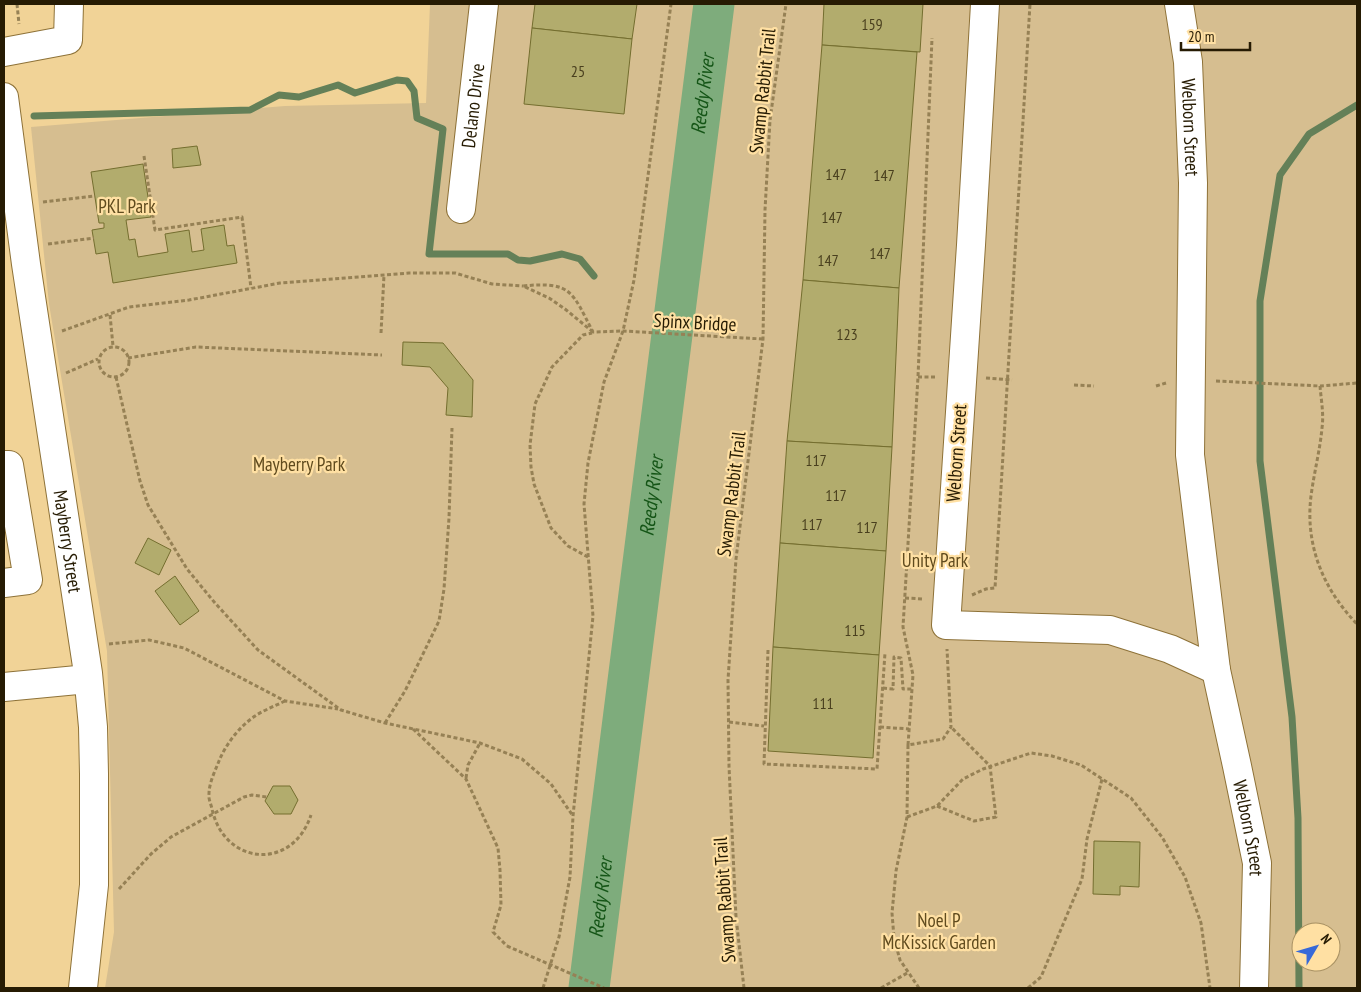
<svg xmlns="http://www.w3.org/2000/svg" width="1361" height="992" viewBox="0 0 1361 992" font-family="'PT Sans Narrow',sans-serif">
<rect width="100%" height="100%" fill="#f1d397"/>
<path fill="#d6be90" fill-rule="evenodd" d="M430,4H1357V988H105L114,932L107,651L49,304L31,127L285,106L426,103ZM1301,932H1331V962H1301Z"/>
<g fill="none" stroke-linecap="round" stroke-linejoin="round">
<g stroke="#648058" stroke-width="7">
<polyline points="34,116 250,110 279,95 299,97 338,85 355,93 397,80 407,81 414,91 417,118 443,129 429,254 508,254 518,260 530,261 562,254 580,259 594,276"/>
<polyline points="1299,988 1298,818 1292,717 1260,461 1260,301 1280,175 1309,134 1357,105"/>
</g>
<path stroke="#7eac7c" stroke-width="41" id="s1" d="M589,988L714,4"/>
</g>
<g fill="#b2ac6d" stroke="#746e2f">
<polygon points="535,4 637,4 632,39 532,28"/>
<polygon points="824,4 923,4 920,52 822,45"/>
<polygon points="532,28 632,39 624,114 524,104"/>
<polygon points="822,45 917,52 899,288 803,280"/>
<polygon points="197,146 201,165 173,168 172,149"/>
<polygon points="143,164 151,217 126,220 129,240 135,239 138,257 168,252 165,234 189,230 192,252 204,250 201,229 224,225 227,246 234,245 237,263 113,283 108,252 96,254 92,230 104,228 104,223 99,223 91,172"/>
<polygon points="803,280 899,288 892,447 787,441"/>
<polygon points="403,342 443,343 473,380 472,417 446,415 448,388 430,367 402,365"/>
<polygon points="787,441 892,447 886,551 780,543"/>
<polygon points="148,538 171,550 159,575 135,563"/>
<polygon points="780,543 886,551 879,655 773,647"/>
<polygon points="175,576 199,611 180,625 155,591"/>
<polygon points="773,647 879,655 873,758 768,751"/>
<polygon points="273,786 290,786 298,800 291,814 274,814 265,801"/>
<polygon points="1094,841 1140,842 1139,887 1120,886 1120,895 1093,894"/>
</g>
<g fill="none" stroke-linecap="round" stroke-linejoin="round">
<defs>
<g id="minor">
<polyline points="985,4 971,245 946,625 1110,630 1170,649 1216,670"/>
<path id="s2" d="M1179,4L1188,62L1193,183L1190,455L1216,670L1237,766L1257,863L1254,988"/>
<polyline points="4,52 68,40 69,4"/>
<path id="s3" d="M4,97L26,264L88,673L93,727L94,774V885L83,988"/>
<path id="s4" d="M461,209L484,4"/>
<polyline points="4,465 9,465 28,580 4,583"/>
<polyline points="4,687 88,679"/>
</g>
</defs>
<use href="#minor" stroke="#8e7238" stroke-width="30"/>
<g stroke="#968155" stroke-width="3" stroke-dasharray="4 2.5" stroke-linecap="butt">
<polyline points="17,4 19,24"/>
<polyline points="144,156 155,230 242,217 251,288"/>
<polyline points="43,202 95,196"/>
<polyline points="48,244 94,238"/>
<polyline points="110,315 113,346"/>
<polyline points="62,331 129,307 189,300 280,283 409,273 455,273 492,284 523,286"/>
<path d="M593,332L565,309L549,298L523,286C572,281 572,292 593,332L623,331L763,339"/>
<polyline points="381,333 384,275"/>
<circle cx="114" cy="362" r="15"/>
<polyline points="128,358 196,347 382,355"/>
<polyline points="66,373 98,359"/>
<polyline points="116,377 140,481 148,505 187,569 215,603 258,650 341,710 385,723 480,743 522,759 551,784 573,816"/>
<polyline points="918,377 937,377"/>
<polyline points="986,378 1012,380"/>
<polyline points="1216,381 1320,386 1357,383"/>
<polyline points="1074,385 1094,386"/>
<polyline points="1156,386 1166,383"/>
<path d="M1320,386C1321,399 1324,414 1322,428C1320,450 1314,473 1311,496C1305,545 1323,589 1357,624"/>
<polyline points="588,557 568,546 551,528 534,484 531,467 530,445 535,404 552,367 583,335 592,333"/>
<polyline points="972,595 986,589 995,588 1030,4"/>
<polyline points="905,598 924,599"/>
<polyline points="109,644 149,640 184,648 285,701 338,709"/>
<polyline points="768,650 764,764 877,769 885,653"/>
<polyline points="883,688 893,689 894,657 901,658 903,689 912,689"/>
<path d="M285,701C275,706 264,710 255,716C239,727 226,744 219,761C215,771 209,783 209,794C208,798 211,804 212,809C224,865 292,872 311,815"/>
<polyline points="729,722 764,726"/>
<polyline points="385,723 405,691 439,621 444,589 449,518 452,428"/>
<polyline points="880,727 909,729"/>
<polyline points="413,729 466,779 498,848 500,870 501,905 493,932 507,946"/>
<polyline points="908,745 913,675 903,627 918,377 932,38"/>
<polyline points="466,778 468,765 480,743"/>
<polyline points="937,806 974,821 996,817 990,766 951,727"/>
<polyline points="907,817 937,806 963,779 983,769 1031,753 1052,756 1081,765 1131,798 1162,837 1185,877 1201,923 1210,988"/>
<polyline points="119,889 151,854 171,837 244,797 252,795 267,797"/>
<polyline points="543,988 559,937 570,877 573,816 593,616 584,504 588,463 604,382 623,331 634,280 671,4"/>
<polyline points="744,988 736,917 729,766 728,680 736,559 763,339 765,210 770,120 786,4"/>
<polyline points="881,988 909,972"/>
<polyline points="919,988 900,960 894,938 892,913 896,871 907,817 908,745 943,739 951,727 947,649"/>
<polyline points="1028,988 1041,977 1082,879 1087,839 1102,779"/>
</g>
<use href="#minor" stroke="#fff" stroke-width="28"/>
<polyline stroke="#968155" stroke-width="3" stroke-dasharray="4 2.5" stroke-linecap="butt" points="507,946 604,988"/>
</g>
<g text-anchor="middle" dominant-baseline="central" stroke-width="4.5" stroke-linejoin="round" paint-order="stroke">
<g font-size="16" fill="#493f1e">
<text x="872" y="24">159</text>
<text x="578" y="71">25</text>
<text x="836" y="174">147</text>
<text x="884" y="175">147</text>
<text x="832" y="217">147</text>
<text x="880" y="253">147</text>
<text x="828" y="260">147</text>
<text x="847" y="334">123</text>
<text x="816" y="460">117</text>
<text x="836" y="495">117</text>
<text x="812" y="524">117</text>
<text x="867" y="527">117</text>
<text x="855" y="630">115</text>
<text x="823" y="703">111</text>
</g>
<g font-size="19" fill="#261b03" stroke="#ffe0a3">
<text transform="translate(762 91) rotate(-84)">Swamp Rabbit Trail</text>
<text stroke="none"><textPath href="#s4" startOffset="104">Delano Drive</textPath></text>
<text stroke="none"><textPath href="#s2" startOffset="124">Welborn Street</textPath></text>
<text transform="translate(695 322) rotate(3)">Spinx Bridge</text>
<text transform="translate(956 453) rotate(-86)">Welborn Street</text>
<text transform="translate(731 494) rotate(-83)">Swamp Rabbit Trail</text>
<text stroke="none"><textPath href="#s3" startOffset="449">Mayberry Street</textPath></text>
<text stroke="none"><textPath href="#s2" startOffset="830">Welborn Street</textPath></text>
<text transform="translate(724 900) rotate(-94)">Swamp Rabbit Trail</text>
</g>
<g font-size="19" fill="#604b1e" stroke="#ffe0a3">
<text x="127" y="206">PKL Park</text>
<text x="299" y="464">Mayberry Park</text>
<text x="935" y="560">Unity Park</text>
<text x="939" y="920">Noel P<tspan x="939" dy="22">McKissick Garden</tspan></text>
</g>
<g font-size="20" font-style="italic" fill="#155517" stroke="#ffe0a3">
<text stroke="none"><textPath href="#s1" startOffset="901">Reedy River</textPath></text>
<text stroke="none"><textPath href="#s1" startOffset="496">Reedy River</textPath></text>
<text stroke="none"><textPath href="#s1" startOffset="91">Reedy River</textPath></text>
</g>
</g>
<rect width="1361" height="992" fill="none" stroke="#261b03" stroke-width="10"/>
<g transform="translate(1316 947) rotate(52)"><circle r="24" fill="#ffe0a3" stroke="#a89163"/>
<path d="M0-4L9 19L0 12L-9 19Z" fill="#3769d8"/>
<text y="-8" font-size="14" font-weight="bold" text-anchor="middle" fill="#261b03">N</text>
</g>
<path d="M1181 42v8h69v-8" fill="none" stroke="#261b03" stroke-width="2.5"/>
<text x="1188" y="42" font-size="15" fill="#261b03" stroke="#ffe0a3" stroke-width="4" paint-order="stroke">20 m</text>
</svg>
